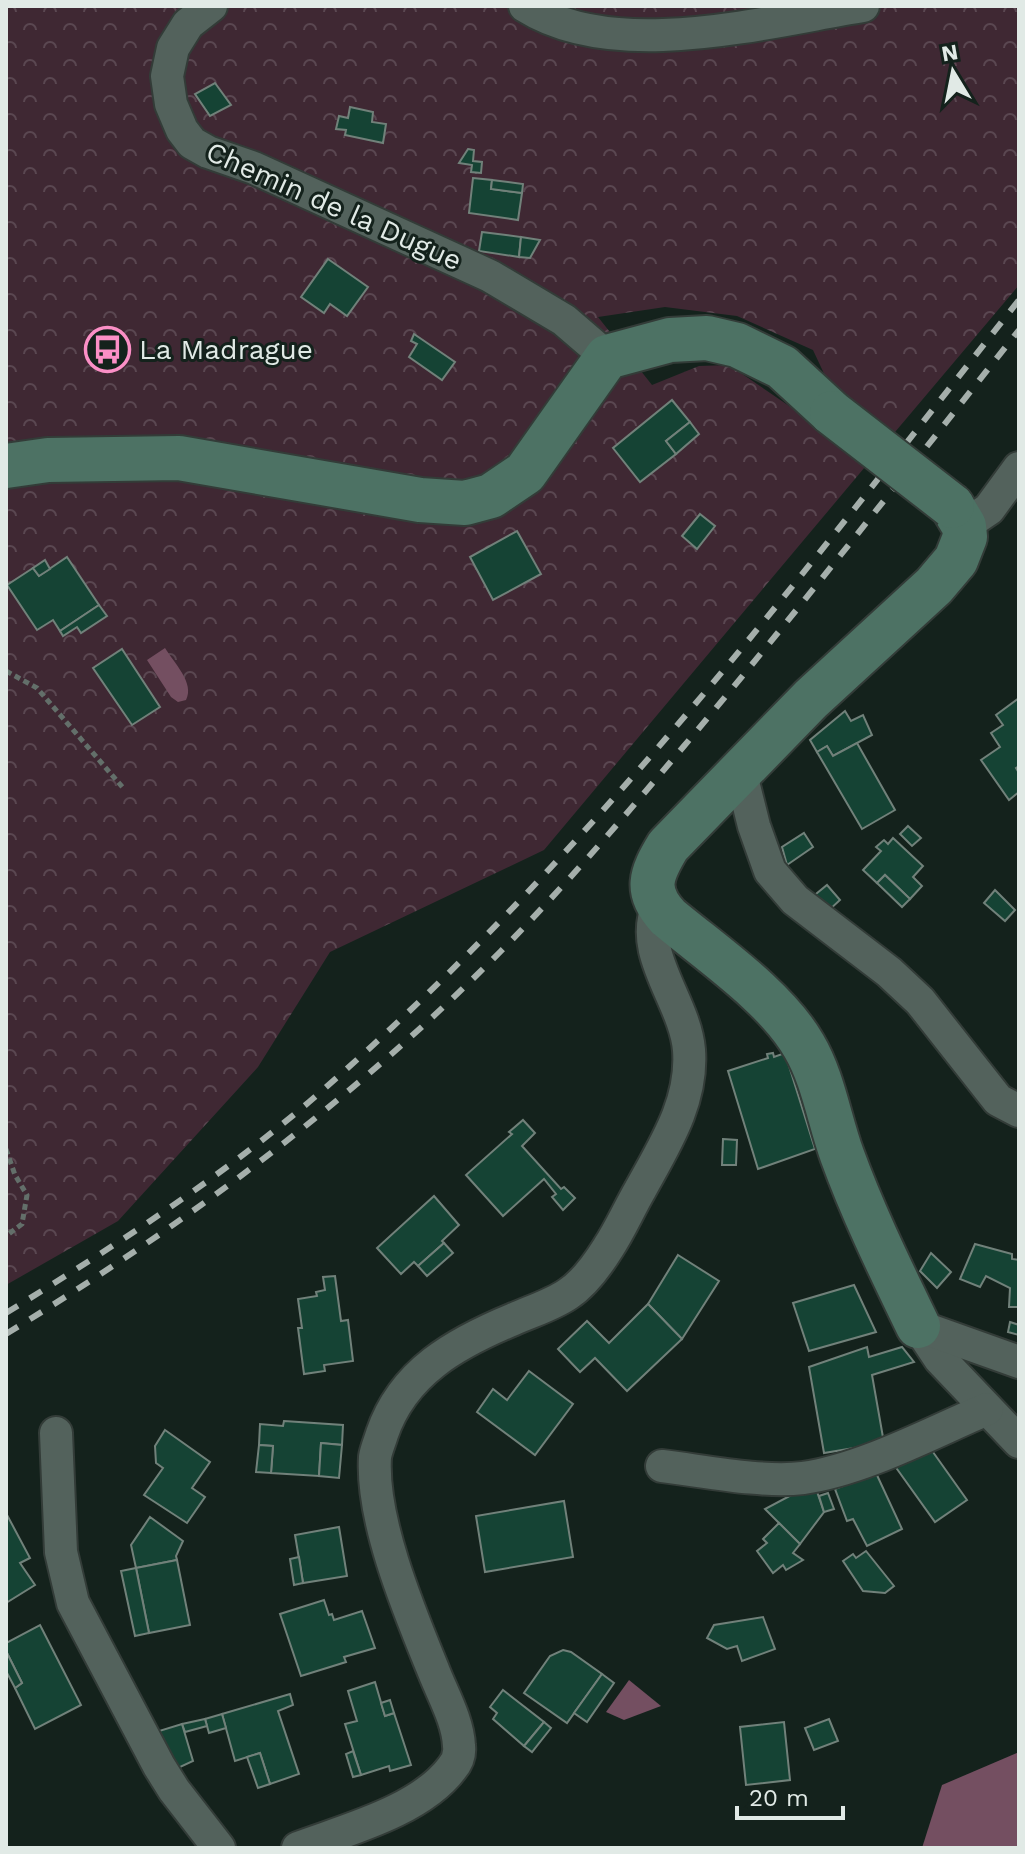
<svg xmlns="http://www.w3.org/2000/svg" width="1025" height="1854" viewBox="0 0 1025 1854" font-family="'Work Sans',sans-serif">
<defs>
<pattern id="forest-crowns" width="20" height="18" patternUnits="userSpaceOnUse" patternTransform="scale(2)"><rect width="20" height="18" fill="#3f2833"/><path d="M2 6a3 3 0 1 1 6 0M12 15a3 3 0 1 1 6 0" fill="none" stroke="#5a4751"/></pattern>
</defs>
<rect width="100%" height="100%" fill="#14221c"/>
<polygon fill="url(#forest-crowns)" points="6,6 1019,6 1019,285 890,438 835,397 813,350 737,316 665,307 598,317 652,385 699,366 729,365 870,461 544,850 330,952 258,1067 118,1221 6,1285"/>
<g fill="#744f61">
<path d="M165,648C174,663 195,683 186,700L178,702L171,697L147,660Z"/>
<polygon points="629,1680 661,1706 624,1720 606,1712"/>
<polygon points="1019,1752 1019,1848 922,1848 942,1785"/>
</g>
<g fill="#154334" stroke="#71817a" stroke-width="2">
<polygon points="215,83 231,105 210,116 195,94"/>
<polygon points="350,107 373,112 372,122 386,124 383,143 345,135 346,130 336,129 339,116 348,118"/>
<polygon points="468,149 474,150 473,161 482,162 481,173 471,172 472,165 459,163"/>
<polygon points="473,178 492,180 491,189 522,193 518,220 469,213"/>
<polygon points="492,180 523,184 522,193 491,189"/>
<polygon points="482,232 521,237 519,257 479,251"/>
<polygon points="521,237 540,240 530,258 519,257"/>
<polygon points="328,259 368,287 347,316 330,304 324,313 301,297"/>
<polygon points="414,334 455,362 442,380 409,357 417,344 411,341"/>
<polygon points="98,341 119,348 116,357 95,350"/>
<polygon points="672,400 690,422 666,441 676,454 640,482 613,448"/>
<polygon points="690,422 699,434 676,454 666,441"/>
<polygon points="700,514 715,526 697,549 682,536"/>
<polygon points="517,531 541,574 493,600 470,557"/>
<polygon points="67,557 99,605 60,631 53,620 37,630 7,585 33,568 39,576"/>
<polygon points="45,560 50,569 39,576 33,568"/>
<polygon points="99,605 107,616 81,633 77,627 63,636 60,631"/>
<polygon points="122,649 160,707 132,725 93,668"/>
<polygon points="1019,698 1019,766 1016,768 1019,773 1019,792 1009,800 981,760 1000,747 991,733 1003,725 996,715"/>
<polygon points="845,711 851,721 863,715 872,735 833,756 827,746 817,752 810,740"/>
<polygon points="857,743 895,810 862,829 817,752 827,746 833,756"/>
<polygon points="908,826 921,838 912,846 900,834"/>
<polygon points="804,833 813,847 787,865 782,847"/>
<polygon points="893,838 923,866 913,877 922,886 910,899 885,875 877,883 863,870 881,851 876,847 884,840 888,844"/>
<polygon points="885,875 910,899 902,907 877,883"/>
<polygon points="827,885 840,900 827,912 811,898"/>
<polygon points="995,890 1015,910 1005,921 984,903"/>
<polygon points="773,1053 774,1057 785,1053 815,1149 758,1169 728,1071 768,1058 767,1054"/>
<polygon points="523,1120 535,1133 522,1146 561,1189 564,1187 575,1198 563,1210 552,1197 556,1194 544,1179 503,1216 466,1175 512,1134 509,1132"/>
<polygon points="723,1139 737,1140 736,1165 722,1165"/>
<polygon points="434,1196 459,1225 442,1241 444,1243 418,1266 414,1262 401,1274 377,1248"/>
<polygon points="444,1243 453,1253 427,1276 418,1266"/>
<polygon points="975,1244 1012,1254 1012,1259 1019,1260 1019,1307 1009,1307 1010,1288 986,1276 980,1287 960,1279"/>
<polygon points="931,1253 951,1272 937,1288 920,1271"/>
<polygon points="678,1255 719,1281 682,1339 648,1304"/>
<polygon points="335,1276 341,1321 348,1320 353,1361 324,1365 325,1371 304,1374 298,1328 302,1328 298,1299 317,1296 316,1292 325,1290 323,1277"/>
<polygon points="854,1285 876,1332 809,1351 793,1303"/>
<polygon points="648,1304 682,1339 627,1391 595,1358 580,1372 558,1349 587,1321 609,1343"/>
<polygon points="1010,1322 1019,1325 1019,1335 1008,1332"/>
<polygon points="867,1347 869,1357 902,1347 914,1362 872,1375 884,1443 824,1453 809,1367"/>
<polygon points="529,1371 573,1404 535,1455 477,1412 493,1389 507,1400"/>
<polygon points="284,1421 343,1425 342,1445 321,1443 319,1476 271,1473 273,1446 259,1445 260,1424 283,1426"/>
<polygon points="165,1430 210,1462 192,1488 205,1497 187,1523 144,1495 163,1468 156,1463 155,1446"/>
<polygon points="321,1443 342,1445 339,1478 319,1476"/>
<polygon points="259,1445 273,1446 271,1473 256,1472"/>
<polygon points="928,1445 967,1500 935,1522 892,1462"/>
<polygon points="876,1473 902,1529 867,1546 853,1519 847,1521 835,1489"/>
<polygon points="814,1483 824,1512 800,1544 765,1509"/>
<polygon points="828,1493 834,1509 824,1512 819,1496"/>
<polygon points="564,1501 573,1557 485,1572 476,1516"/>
<polygon points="6,1513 30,1558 20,1563 35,1585 6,1603"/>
<polygon points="150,1517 183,1541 176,1556 177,1560 136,1568 131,1545"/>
<polygon points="779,1523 800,1544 793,1553 803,1560 786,1570 783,1565 773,1573 757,1551 767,1543 763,1539"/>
<polygon points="339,1527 347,1576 303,1583 295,1535"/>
<polygon points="866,1551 894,1586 885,1593 863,1591 843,1561 853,1554 856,1558"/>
<polygon points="299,1557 303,1583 294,1585 290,1559"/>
<polygon points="177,1560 190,1625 149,1633 136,1568"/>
<polygon points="136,1568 149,1633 135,1636 121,1571"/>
<polygon points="324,1600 329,1615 332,1614 334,1620 362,1611 375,1648 344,1657 346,1662 301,1676 280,1614"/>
<polygon points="763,1617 775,1649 742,1661 737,1646 727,1649 707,1638 714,1625"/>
<polygon points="40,1625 81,1705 35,1729 15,1688 22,1683 6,1651 6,1643"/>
<polygon points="563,1650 571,1652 602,1674 567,1723 524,1693 550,1656"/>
<polygon points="6,1651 22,1683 15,1688 6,1671"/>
<polygon points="602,1674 614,1683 587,1722 574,1713"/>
<polygon points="375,1682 385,1716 394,1713 411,1765 390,1771 389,1766 361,1775 345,1724 357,1721 348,1691"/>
<polygon points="503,1690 544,1722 524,1746 493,1719 497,1713 490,1707"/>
<polygon points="290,1694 293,1705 278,1711 299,1774 270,1784 260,1753 235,1761 222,1714"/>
<polygon points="390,1700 394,1713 385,1716 381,1703"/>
<polygon points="222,1714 226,1728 209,1733 205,1719"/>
<polygon points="205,1719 207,1726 185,1732 182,1724"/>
<polygon points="829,1719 838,1741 814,1750 805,1728"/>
<polygon points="544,1722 551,1728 532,1752 524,1746"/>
<polygon points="784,1722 790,1780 746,1785 740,1727"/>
<polygon points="182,1724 193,1761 178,1768 159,1731"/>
<polygon points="353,1751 361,1775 353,1777 346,1754"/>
<polygon points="260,1753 270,1784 258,1788 247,1757"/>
</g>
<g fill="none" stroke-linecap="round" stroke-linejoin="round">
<defs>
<g id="street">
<polyline points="211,6 188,24 173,48 167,76 171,104 182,130 192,143 208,152 254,168 490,276 564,320 607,357"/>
<path d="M525,6C615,63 764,22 863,6"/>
<polyline points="964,526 989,509 1019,468"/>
<polyline points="740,770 754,826 770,871 795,900 889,972 920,1001 998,1100 1019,1111"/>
<polyline points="918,1326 940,1359 1019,1442"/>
<polyline points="918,1326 1019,1362"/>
<polyline points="56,1433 61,1552 73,1603 159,1766 174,1790 219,1848"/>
<path d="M662,1466C704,1471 762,1483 803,1478C862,1470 931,1433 987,1409"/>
<path d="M298,1848C346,1830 420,1811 452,1768C457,1762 460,1754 459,1746C458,1721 443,1695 434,1672C410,1613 371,1521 375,1457C376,1450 380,1441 382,1434C403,1372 456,1343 514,1319C532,1311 552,1305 568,1294C585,1283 598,1264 608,1248C620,1230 629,1209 640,1190C664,1146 693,1102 689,1050C685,1001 637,954 658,906"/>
</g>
<g id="secondary">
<polyline points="6,466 48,460 179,458 420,500 465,503 491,496 525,473 607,357 670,340 707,338 737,345 782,367 832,413"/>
<path d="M918,1326C891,1270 863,1213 842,1155C829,1119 823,1078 804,1046C776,997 711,953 668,917C644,891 651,874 668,846L811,699L934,586L956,560L965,537L964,526L952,506"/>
</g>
</defs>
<use href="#street" stroke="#333c38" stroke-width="36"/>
<use href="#secondary" stroke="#333c38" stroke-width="48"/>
<g stroke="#636f6a" stroke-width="5" stroke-dasharray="6 4" stroke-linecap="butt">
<polyline points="6,671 37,688 124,789"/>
<polyline points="6,1149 15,1175 27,1195 22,1224 6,1236"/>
</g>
<use href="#street" stroke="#53625c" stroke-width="32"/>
<use href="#secondary" stroke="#4d7264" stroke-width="44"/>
<g stroke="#a5afab" stroke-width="6" stroke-dasharray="14 14" stroke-linecap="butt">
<path d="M6,1313C110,1249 216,1181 309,1102C581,868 797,581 1019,300"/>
<path d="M6,1334C186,1224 352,1101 501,951C565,886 625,816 684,746C799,610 908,470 1019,330"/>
</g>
<defs>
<polyline id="secondary-bridge" points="832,413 952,506"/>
</defs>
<use href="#secondary-bridge" stroke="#333c38" stroke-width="48" stroke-linecap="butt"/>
<use href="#secondary-bridge" stroke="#4d7264" stroke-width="44"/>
</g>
<defs>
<symbol id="bus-ring" viewBox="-11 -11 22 22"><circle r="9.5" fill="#14221c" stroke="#fb8fc6" stroke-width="1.5"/><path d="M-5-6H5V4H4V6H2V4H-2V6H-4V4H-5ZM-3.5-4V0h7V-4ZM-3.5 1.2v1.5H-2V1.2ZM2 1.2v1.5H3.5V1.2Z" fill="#fb8fc6"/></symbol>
</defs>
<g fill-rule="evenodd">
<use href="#bus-ring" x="82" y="324" width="51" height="51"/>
</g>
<g text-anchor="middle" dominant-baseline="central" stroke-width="6" stroke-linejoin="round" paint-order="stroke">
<g font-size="28" fill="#e1eae6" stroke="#14221c">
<text transform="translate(334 206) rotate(24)">Chemin de la Dugue</text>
</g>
<g font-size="28" fill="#e1eae6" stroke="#14221c" text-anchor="start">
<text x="139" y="349">La Madrague</text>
</g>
</g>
<rect width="1025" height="1854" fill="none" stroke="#e1eae6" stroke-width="16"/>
<g transform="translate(953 72) rotate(350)" stroke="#14221c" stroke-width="6" paint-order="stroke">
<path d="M0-6L14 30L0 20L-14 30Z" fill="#e1eae6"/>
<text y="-12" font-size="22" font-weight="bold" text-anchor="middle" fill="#e1eae6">N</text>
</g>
<path d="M737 1806v12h106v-12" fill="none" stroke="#e1eae6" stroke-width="4"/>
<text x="749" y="1806" font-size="24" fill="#e1eae6" stroke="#14221c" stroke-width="6" paint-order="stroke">20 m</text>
</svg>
